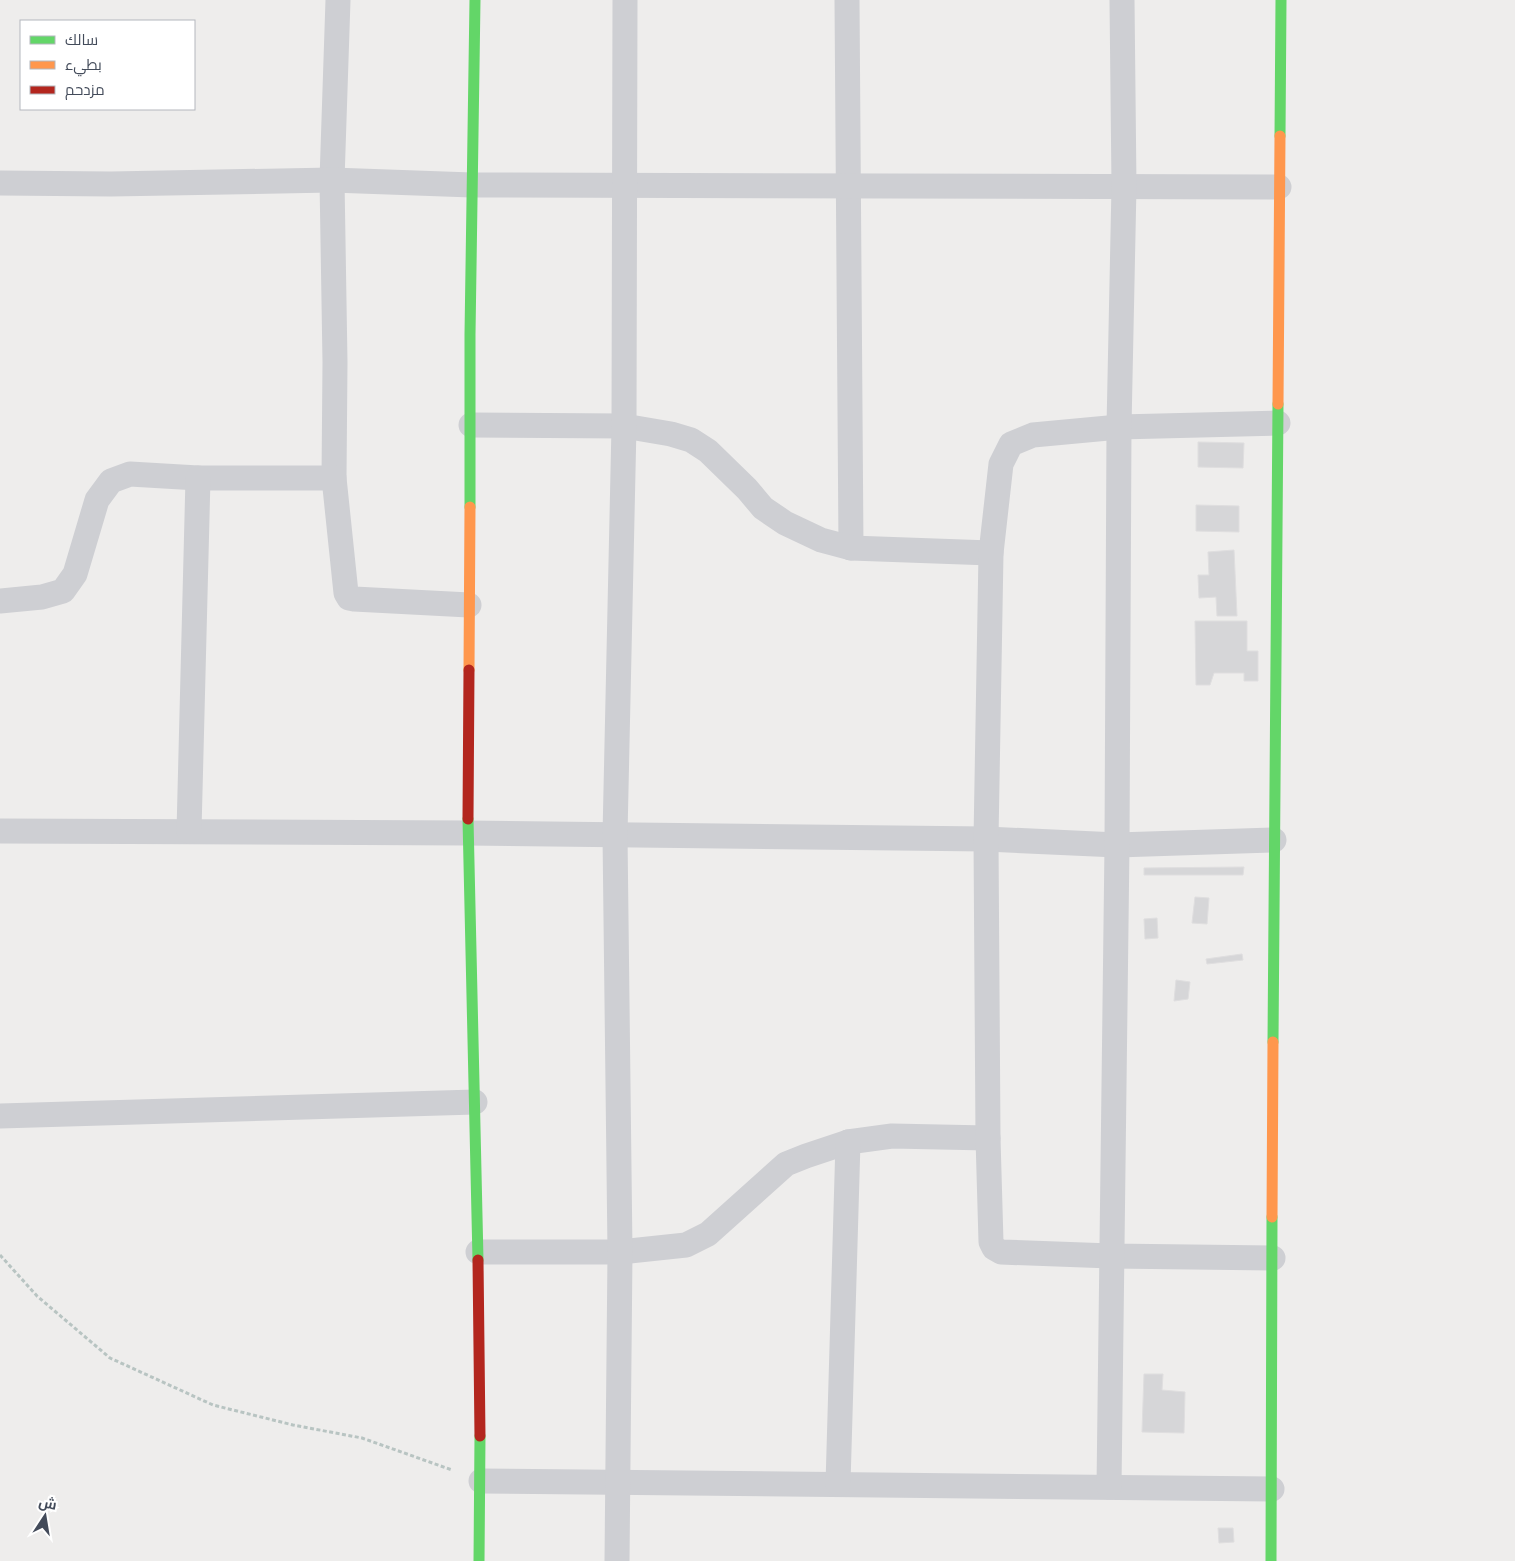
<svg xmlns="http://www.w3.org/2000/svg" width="1515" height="1561" viewBox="0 0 1515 1561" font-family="'Titillium Web',Cairo,sans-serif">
<rect width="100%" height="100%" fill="#eeedec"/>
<g fill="#d6d6d8" stroke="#dfdedf">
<polygon points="1198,442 1244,443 1243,468 1198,467"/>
<polygon points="1196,505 1239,506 1239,532 1196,531"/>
<polygon points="1234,550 1237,616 1217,616 1216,597 1199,598 1198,575 1209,575 1208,552"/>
<polygon points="1195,621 1247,621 1247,651 1258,651 1258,681 1244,681 1244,673 1214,673 1210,685 1196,685"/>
<polygon points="1244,867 1243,875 1144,875 1144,868"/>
<polygon points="1195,897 1209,898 1207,924 1192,923"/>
<polygon points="1157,918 1158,938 1145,939 1144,919"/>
<polygon points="1242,954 1243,960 1207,964 1206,959"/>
<polygon points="1176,980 1190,982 1188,999 1174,1001"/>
<polygon points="1144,1374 1163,1374 1162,1390 1185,1392 1184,1433 1142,1432"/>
<polygon points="1218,1528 1233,1528 1234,1542 1219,1543"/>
</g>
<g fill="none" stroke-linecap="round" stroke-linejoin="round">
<polyline stroke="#b8c4c2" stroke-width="3" stroke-dasharray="4 2.5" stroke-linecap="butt" points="0,1255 37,1296 110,1358 213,1405 293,1425 362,1438 452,1470"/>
<g stroke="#cecfd3" stroke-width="25">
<polyline points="338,0 332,180 335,362 334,478 346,593 349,598 354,599 469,605"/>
<polyline points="847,0 851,548"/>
<polyline points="0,183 111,184 332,180 472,185 1279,187"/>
<polyline points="471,425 624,426 671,434 691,440 708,451 747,489 763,508 785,523 821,540 851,548 991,553"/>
<polyline points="0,601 42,597 63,591 75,574 97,500 111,481 130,474 198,478 334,478"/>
<polyline points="0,831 468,833 986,839 1117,845 1274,840"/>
<polyline points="189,831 198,478"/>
<polyline points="0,1116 475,1102"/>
<polyline points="478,1252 620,1252 686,1245 708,1234 786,1164 806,1156 848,1142 892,1136 988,1138"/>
<polyline points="1273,1258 1111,1256 1001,1252 994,1248 991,1242 988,1138 986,839 991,553 1001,464 1011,444 1033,435 1119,427 1278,423"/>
<polyline points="481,1481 1272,1489"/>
<polyline points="838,1484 848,1142"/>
<polyline points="1109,1487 1117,845 1119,427 1124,186 1122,0"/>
<polyline points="617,1561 620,1252 615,835 624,426 625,0"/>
</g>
<g stroke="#63d668" stroke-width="11">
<polyline points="1280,136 1281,0"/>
<polyline points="470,507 470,335 475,0"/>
<polyline points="468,819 478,1260"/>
<polyline points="1273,1042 1278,404"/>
<polyline points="479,1561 480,1436"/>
<polyline points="1271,1561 1272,1217"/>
</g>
<g stroke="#ff974d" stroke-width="11">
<polyline points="1278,404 1280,136"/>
<polyline points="469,670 470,507"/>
<polyline points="1272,1217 1273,1042"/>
</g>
<g stroke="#b3261e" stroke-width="11">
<polyline points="468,819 469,670"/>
<polyline points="478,1260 480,1436"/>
</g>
</g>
<rect x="20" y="20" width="175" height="90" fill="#ffffff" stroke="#b4b7bd"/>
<rect x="30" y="36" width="25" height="8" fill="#63d668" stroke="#b4b7bd"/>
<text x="65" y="45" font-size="15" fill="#434b5a">سالك</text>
<rect x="30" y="61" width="25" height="8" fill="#ff974d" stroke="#b4b7bd"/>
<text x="65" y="70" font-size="15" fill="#434b5a">بطيء</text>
<rect x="30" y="86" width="25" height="8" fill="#b3261e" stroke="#b4b7bd"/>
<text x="65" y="95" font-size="15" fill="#434b5a">مزدحم</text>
<g transform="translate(45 1516) rotate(12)" stroke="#ffffff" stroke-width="4" paint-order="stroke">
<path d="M0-4L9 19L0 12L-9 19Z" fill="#434b5a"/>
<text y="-8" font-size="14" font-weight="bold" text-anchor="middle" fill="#434b5a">ش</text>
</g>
</svg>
